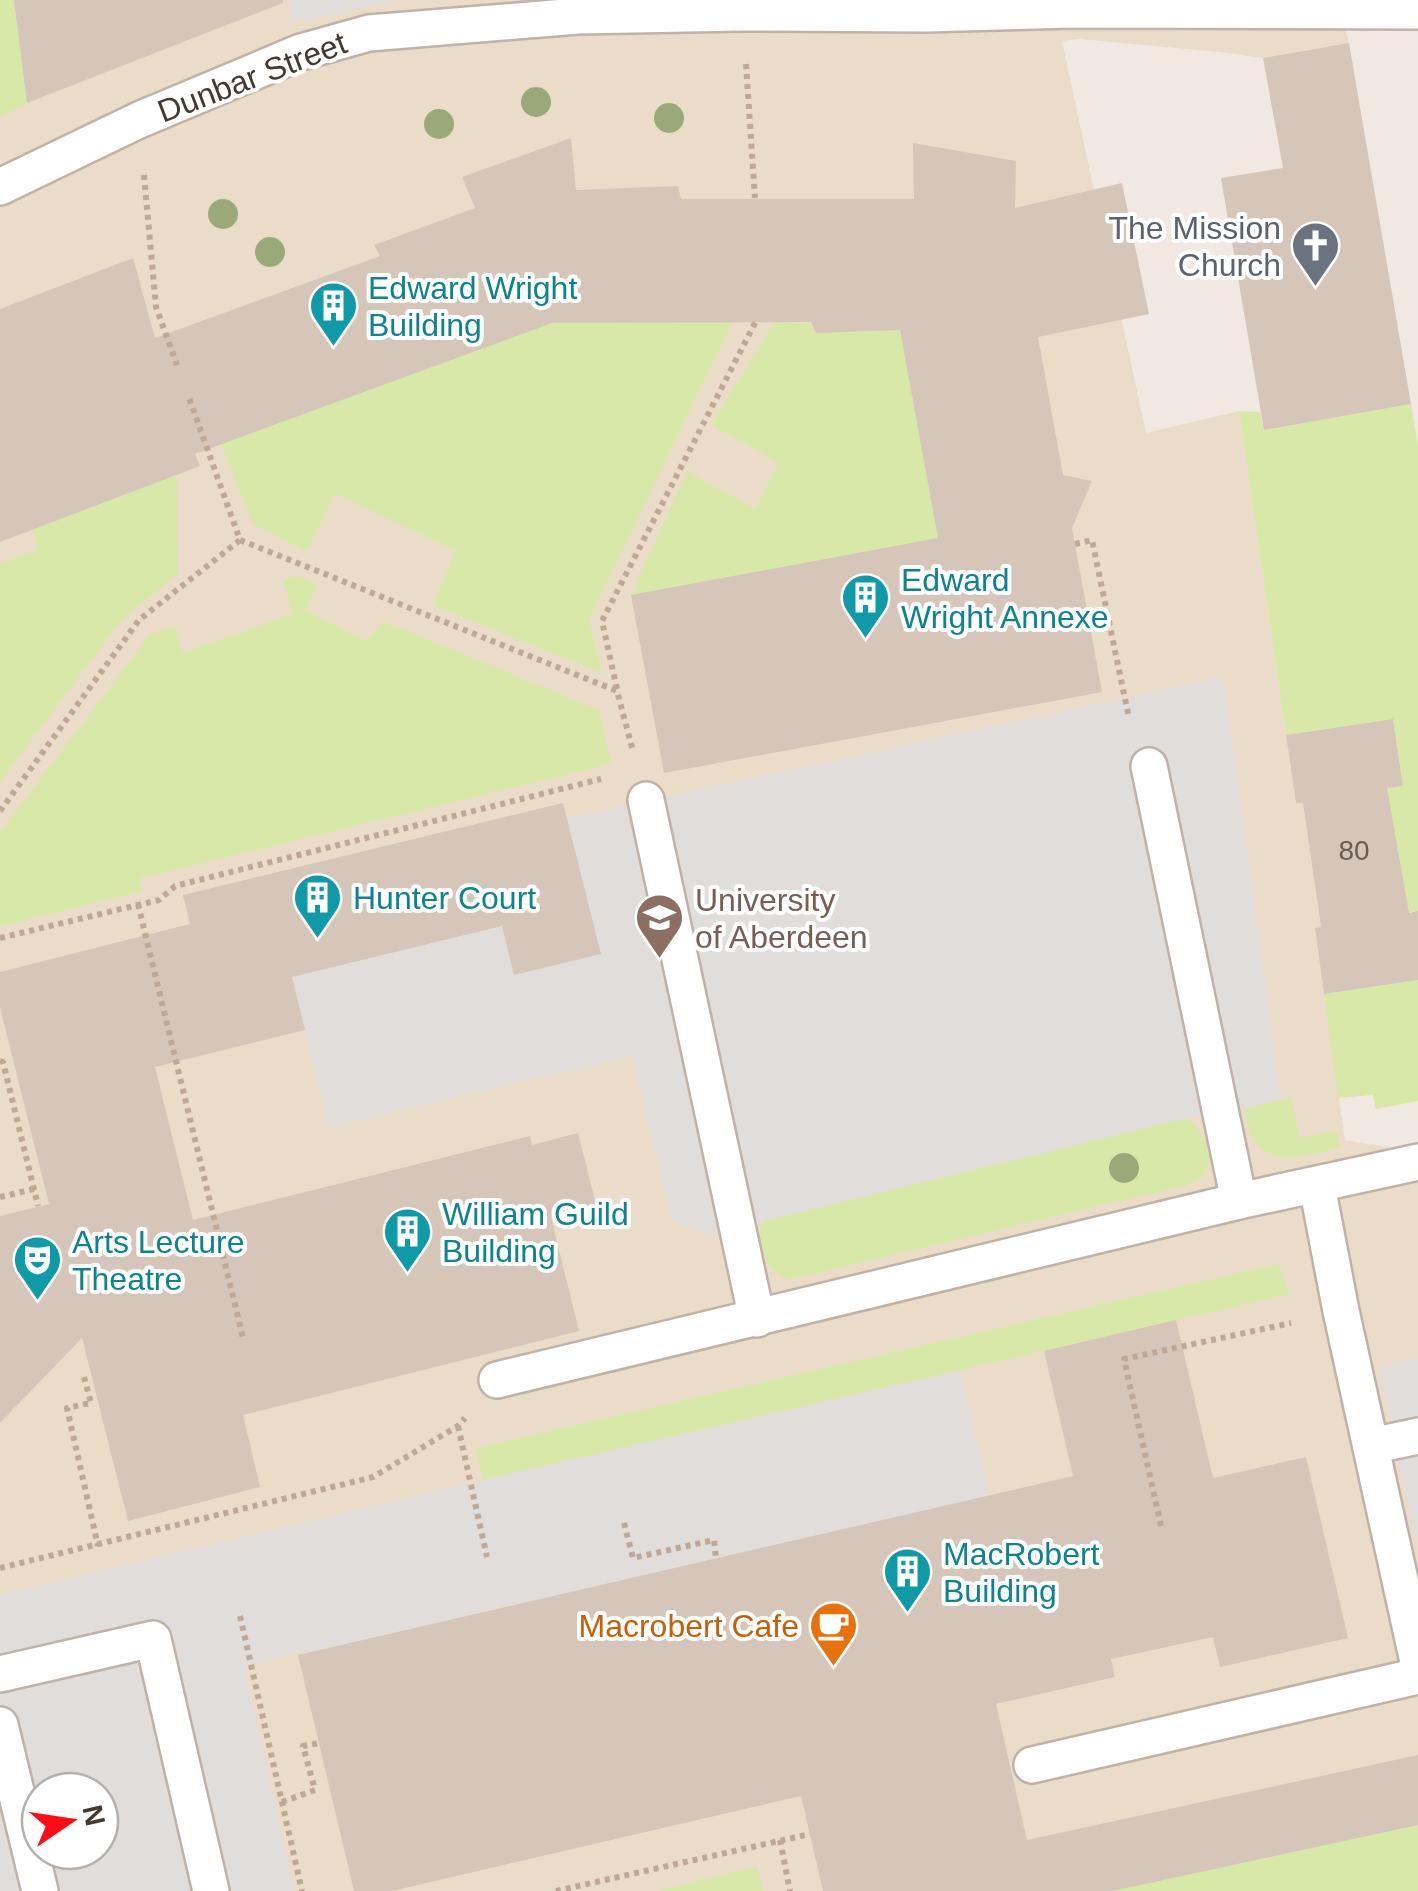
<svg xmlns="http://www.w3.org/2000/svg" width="1418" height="1891" viewBox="0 0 1418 1891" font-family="Helvetica,sans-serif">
<rect width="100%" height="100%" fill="#f1e9e1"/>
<path fill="#ebdcca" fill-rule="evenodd" d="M0,0H1339L1349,43L1263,58L1219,52L1079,39L1062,41L1146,433L1239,411L1296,803H1303L1321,927L1315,928L1345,1140L1418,1152V1891H0ZM40,1791H100V1851H40Z"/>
<g fill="#d8e8a8">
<polygon points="0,0 14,0 27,103 0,117"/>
<polygon points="521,320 571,323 732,323 589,620 602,673 432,605 456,551 335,493 307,552 253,524 221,444 525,333"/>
<polygon points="774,322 920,329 923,345 904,353 938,538 631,595 687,471 755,509 779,463 711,425"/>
<polygon points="1411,404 1418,447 1418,915 1417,911 1387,916 1399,858 1396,839 1369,791 1403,785 1393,719 1286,735 1239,411 1260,412 1264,430"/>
<polygon points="177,475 178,573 120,622 0,782 0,563 38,550 32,530"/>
<polygon points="300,576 317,586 306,610 366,641 383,621 599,710 611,764 140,878 142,891 0,927 0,832 150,634 174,627 183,653 292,614 283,580"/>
<polygon points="1418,980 1418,1101 1376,1109 1373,1095 1338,1098 1324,994"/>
<path d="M1291,1097L1300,1138L1336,1130L1340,1147C1308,1155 1269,1172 1250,1133C1247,1126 1246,1116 1244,1109Z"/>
<path d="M1186,1118C1210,1135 1223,1174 1188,1185L792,1279C765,1275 763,1251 759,1228L766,1220Z"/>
<polygon points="1278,1264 1290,1294 483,1480 476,1448"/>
<polygon points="1418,1825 1418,1891 1113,1891"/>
<polygon points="757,1866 763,1891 659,1891"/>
</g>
<g fill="#e1ddda" fill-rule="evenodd">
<polygon points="291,0 403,0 291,22"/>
<polygon points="1223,677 1281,1099 1236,1110 1186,1118 711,1234 672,1222 632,1056 329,1127 292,977 502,926 515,975 600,954 567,818"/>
<polygon points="1418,1358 1418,1549 1379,1367"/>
<path d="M960,1371L989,1495L244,1666L294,1891H0V1595L470,1483ZM40,1791H100V1851H40Z"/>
</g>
<g fill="#d6c5b9">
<polygon points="14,0 283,0 283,3 27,103"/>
<polygon points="1349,43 1411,404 1264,430 1221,178 1283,168 1263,58"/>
<polygon points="571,138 576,190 678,186 681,199 914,199 913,143 1016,161 1015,208 1122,183 1149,314 1038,337 1063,475 1092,481 1072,528 1102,692 664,773 631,595 938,538 900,330 816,333 811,322 552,323 195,454 200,466 0,542 0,309 133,258 155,338 380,256 374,245 475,208 462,177"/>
<polygon points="1393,719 1403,786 1387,788 1409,913 1418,911 1418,980 1324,994 1315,928 1321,927 1303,803 1296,803 1286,735"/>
<polygon points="563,803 601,954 514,975 502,926 292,977 305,1030 155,1067 193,1220 530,1136 532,1145 578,1133 596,1205 551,1217 579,1331 243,1415 260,1487 128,1521 82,1338 0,1423 0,1216 49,1204 0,1007 0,972 190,924 183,895"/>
<polygon points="1176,1320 1213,1478 1306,1457 1348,1638 1220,1667 1213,1637 1111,1659 1115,1677 996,1704 1027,1840 1418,1755 1418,1825 1113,1891 823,1891 801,1796 392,1891 354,1891 298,1655 1073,1476 1044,1351"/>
</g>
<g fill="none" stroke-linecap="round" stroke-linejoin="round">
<defs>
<g id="service">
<polyline points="0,187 139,120 301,52 369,33 578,16 742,13 926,14 1073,10 1418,11"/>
<polyline points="1149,766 1239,1201"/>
<polyline points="646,800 757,1319"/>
<polyline points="1317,1186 1341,1311 1418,1662"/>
<polyline points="497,1380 1239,1201 1418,1162"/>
<polyline points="1371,1446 1418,1436"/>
<polyline points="0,1674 153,1639 211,1891"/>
<polyline points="0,1725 40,1891"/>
<polyline points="1032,1765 1418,1676"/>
</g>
</defs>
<use href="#service" stroke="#c0b2a7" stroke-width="40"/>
<g stroke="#bfa895" stroke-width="6" stroke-dasharray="5 5" stroke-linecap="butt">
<polyline points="746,64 755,198"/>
<polyline points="144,175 156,307 177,365"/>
<polyline points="240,540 617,691 633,751"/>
<polyline points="1075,544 1092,540 1129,718"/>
<polyline points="617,689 602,621 756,321"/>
<polyline points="0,811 139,620 240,540 189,398"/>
<polyline points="138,904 243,1338"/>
<polyline points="0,938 159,900 175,886 601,779"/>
<polyline points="0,1061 3,1062 38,1206"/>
<polyline points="0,1197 34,1189"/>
<polyline points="84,1377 91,1403 67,1408 98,1546"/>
<polyline points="458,1426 487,1557"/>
<polyline points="624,1523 633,1558 714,1540 716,1558"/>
<polyline points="1161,1526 1124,1359 1291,1323"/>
<polyline points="0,1568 373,1477 458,1426 465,1418"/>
<polyline points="240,1616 302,1891"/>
<polyline points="282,1802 315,1790 303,1746 320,1743"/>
<polyline points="780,1840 790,1891"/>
<polyline points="556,1891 810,1834"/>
</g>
<use href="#service" stroke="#fff" stroke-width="35"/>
</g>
<g fill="#9aa979">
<circle cx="536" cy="102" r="15"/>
<circle cx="669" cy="118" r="15"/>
<circle cx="439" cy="124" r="15"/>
<circle cx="223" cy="214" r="15"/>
<circle cx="270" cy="252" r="15"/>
<circle cx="1124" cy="1168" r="15"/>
</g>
<defs>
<symbol id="church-pin" viewBox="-11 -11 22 30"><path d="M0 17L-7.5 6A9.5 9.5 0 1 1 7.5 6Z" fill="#6b7280" stroke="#fff"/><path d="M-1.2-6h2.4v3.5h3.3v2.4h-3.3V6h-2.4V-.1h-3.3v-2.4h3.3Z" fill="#fff"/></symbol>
<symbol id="building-pin" viewBox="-11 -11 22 30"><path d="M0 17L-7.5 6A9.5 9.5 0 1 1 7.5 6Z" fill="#0f9aa8" stroke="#fff"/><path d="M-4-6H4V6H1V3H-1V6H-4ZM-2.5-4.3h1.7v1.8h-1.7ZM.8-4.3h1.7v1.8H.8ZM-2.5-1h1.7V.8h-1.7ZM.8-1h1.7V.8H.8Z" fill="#fff"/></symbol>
<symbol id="university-pin" viewBox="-11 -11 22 30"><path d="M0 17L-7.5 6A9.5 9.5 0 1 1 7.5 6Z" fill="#8d6e63" stroke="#fff"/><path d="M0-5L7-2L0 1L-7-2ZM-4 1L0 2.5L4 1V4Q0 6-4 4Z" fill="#fff"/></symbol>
<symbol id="theatre-pin" viewBox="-11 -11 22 30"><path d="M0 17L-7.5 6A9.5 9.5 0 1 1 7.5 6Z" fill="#0f9aa8" stroke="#fff"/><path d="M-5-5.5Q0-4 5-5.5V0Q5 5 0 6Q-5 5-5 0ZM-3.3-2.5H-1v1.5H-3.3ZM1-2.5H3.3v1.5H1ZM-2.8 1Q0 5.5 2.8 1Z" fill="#fff"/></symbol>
<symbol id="cafe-pin" viewBox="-11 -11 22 30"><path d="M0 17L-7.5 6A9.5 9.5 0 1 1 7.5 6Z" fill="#e8710a" stroke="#fff"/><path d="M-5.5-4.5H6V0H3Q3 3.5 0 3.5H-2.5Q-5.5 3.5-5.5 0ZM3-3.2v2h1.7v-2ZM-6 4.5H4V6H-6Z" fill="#fff"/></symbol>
</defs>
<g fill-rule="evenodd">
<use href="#church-pin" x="1288" y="218" width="55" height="75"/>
<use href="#building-pin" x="306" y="278" width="55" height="75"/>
<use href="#building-pin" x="838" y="570" width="55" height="75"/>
<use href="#building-pin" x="290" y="870" width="55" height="75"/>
<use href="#university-pin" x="632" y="890" width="55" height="75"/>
<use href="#building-pin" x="380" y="1204" width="55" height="75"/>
<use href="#theatre-pin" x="10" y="1232" width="55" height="75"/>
<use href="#building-pin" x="880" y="1544" width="55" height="75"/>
<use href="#cafe-pin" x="806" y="1598" width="55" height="75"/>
</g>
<g text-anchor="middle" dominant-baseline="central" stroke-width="8" stroke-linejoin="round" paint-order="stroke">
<g font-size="28" fill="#685c54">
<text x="1354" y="850">80</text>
</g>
<g font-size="32" fill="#433932" stroke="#fff">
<text transform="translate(252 77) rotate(-21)">Dunbar Street</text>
</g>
<g font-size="32" fill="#5b616d" stroke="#fff" text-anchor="end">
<text x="1281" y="228">The Mission<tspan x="1281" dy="37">Church</tspan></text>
</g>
<g font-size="32" fill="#0d838f" stroke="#fff" text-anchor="start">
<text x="368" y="288">Edward Wright<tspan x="368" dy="37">Building</tspan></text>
<text x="901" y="580">Edward<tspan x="901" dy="37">Wright Annexe</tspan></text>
<text x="353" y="898">Hunter Court</text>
<text x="442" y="1214">William Guild<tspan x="442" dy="37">Building</tspan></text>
<text x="72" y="1242">Arts Lecture<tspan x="72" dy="37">Theatre</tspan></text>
<text x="943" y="1554">MacRobert<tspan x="943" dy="37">Building</tspan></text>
</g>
<g font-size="32" fill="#785e54" stroke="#fff" text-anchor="start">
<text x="695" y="900">University<tspan x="695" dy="37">of Aberdeen</tspan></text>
</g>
<g font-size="32" fill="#c56008" stroke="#fff" text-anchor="end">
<text x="799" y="1626">Macrobert Cafe</text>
</g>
</g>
<g transform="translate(70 1821) rotate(77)"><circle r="48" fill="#ffffff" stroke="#b4b0ad" stroke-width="2.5"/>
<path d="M0-8L18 38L0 25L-18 38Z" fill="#ff0b16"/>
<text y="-15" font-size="28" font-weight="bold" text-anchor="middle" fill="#433932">N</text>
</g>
</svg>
